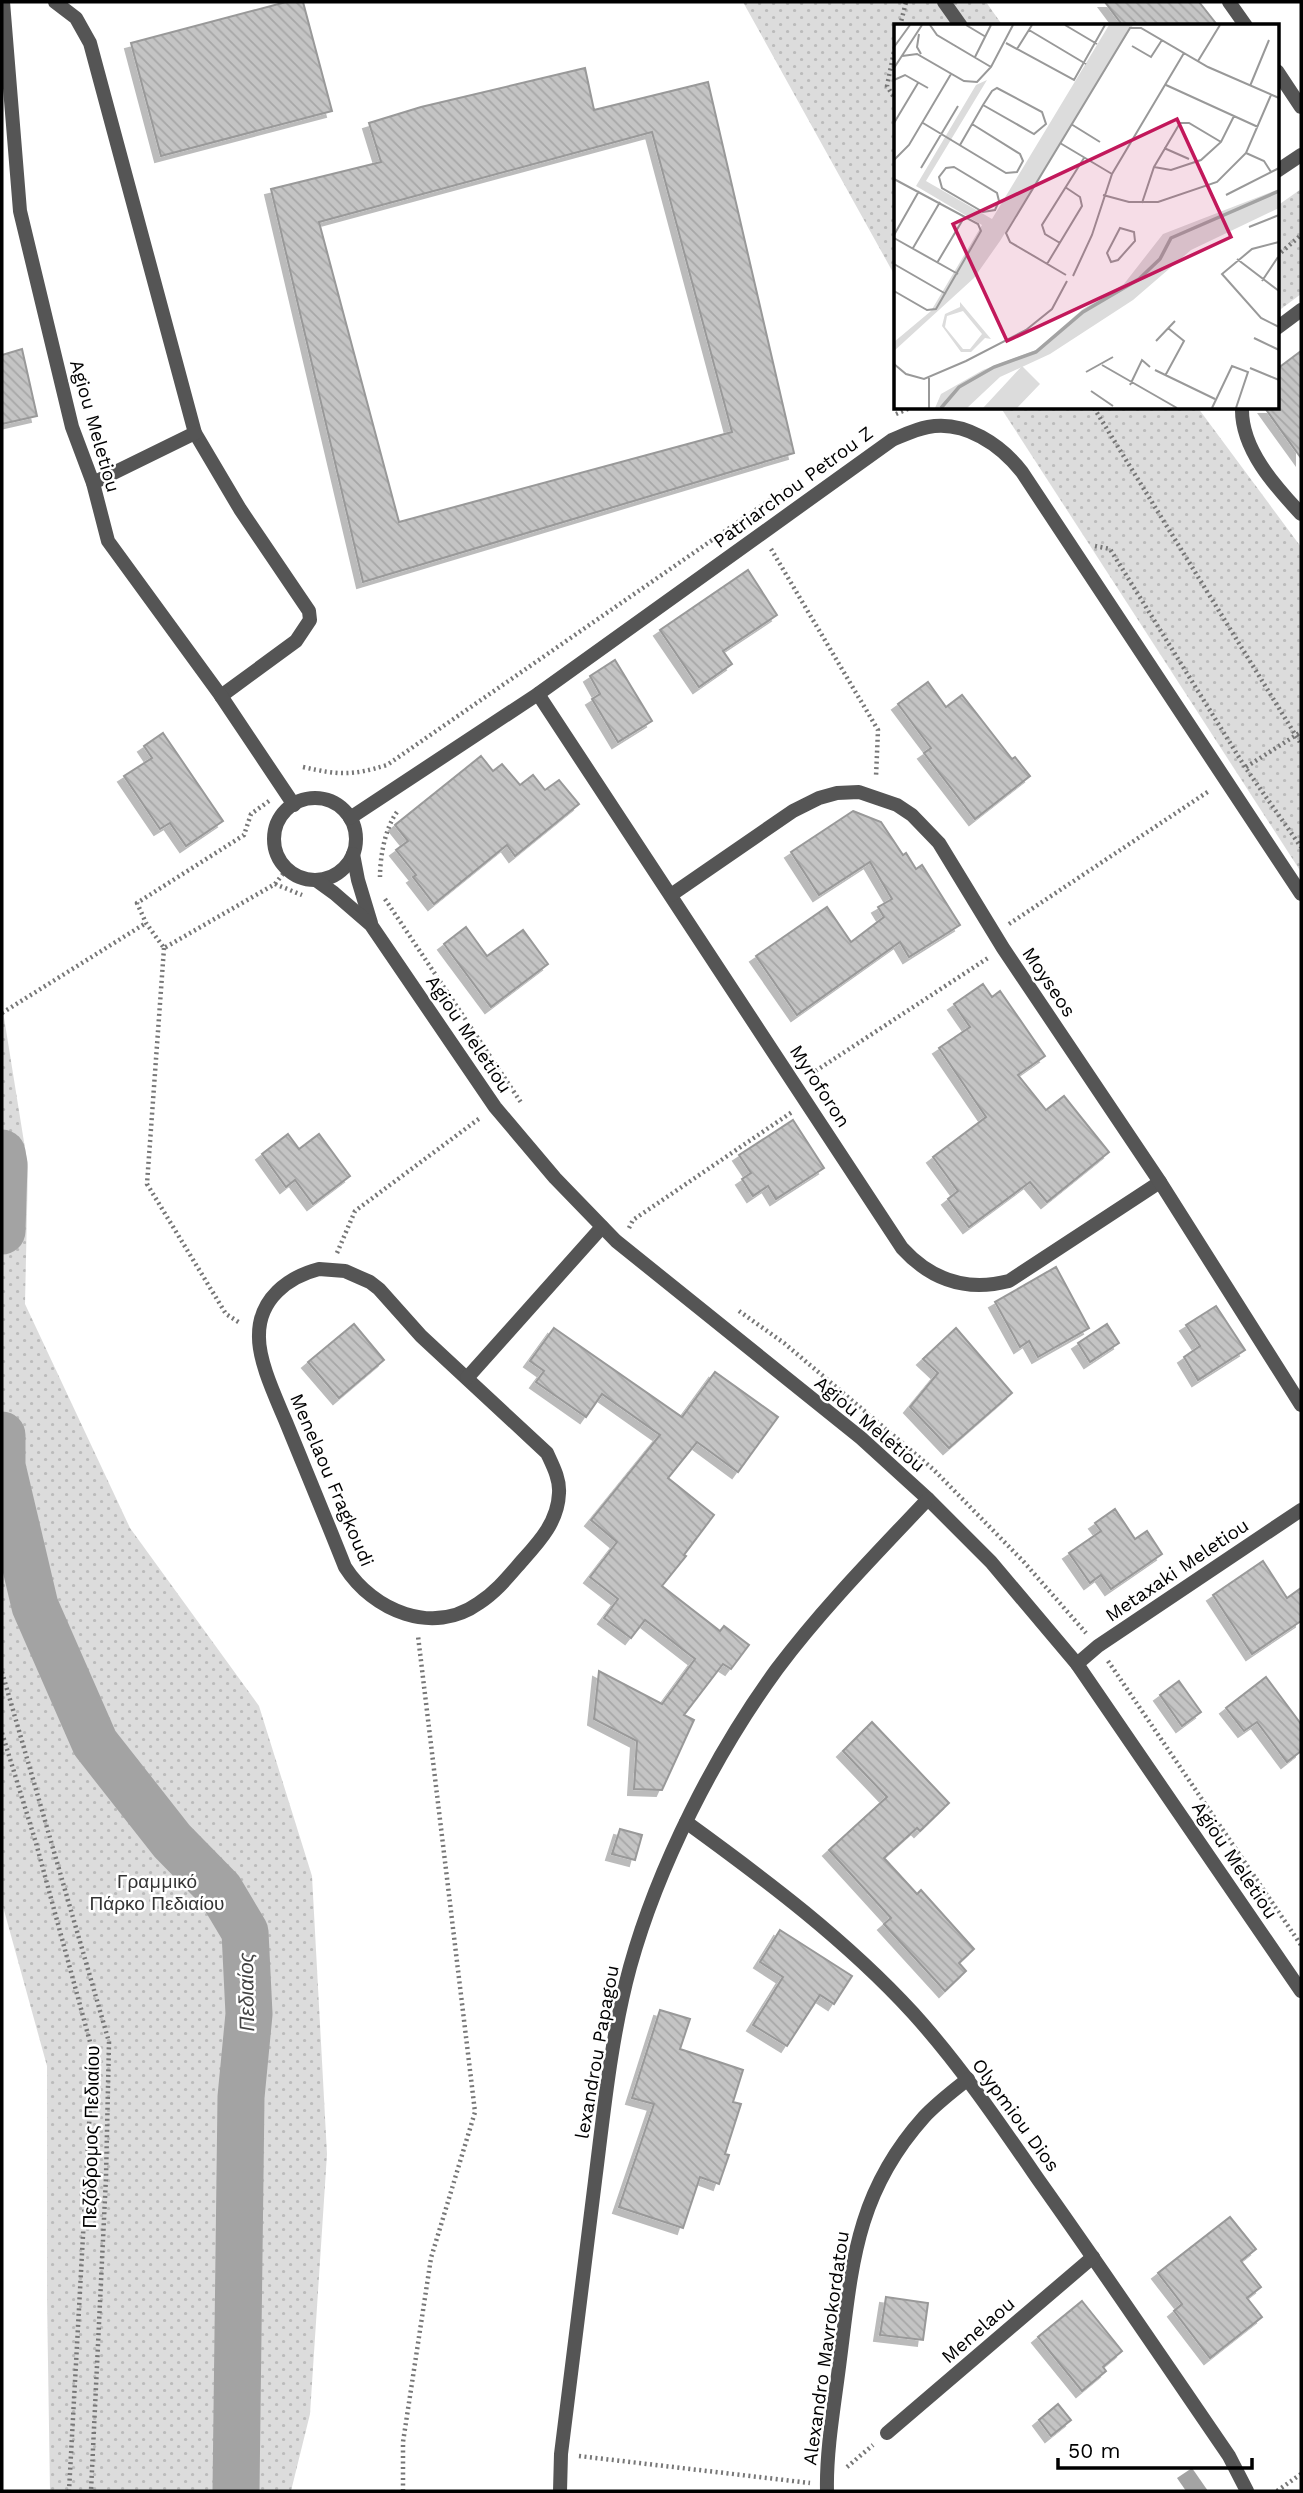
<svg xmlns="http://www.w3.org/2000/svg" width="1303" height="2493" viewBox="0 0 1303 2493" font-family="'Work Sans',sans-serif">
<defs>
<pattern id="park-dots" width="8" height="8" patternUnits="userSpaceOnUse" patternTransform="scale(1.75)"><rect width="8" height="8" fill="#dcdcdc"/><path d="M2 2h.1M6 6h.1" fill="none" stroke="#bbb" stroke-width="1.8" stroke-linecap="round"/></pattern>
<pattern id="building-back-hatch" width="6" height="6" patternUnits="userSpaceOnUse" patternTransform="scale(1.75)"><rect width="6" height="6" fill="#c4c4c4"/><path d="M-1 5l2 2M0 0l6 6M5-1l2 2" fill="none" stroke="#a7a7a7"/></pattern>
<filter id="shadow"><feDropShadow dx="-6" dy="6" stdDeviation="0" flood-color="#0004"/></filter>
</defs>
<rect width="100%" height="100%" fill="#fff"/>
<g fill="url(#park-dots)">
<polygon points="743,2 986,2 1003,26 895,26 895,276"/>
<polygon points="1301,189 1301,294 1277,312 1277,206"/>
<polygon points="1001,408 1198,408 1301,547 1301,872"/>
<polygon points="2,1005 28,1167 25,1304 130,1528 259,1706 312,1876 327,2154 310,2414 291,2491 50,2491 47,2298 47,2066 2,1903"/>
</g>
<polygon fill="#a3a3a3" points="1192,2468 1208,2491 1186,2491 1177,2478"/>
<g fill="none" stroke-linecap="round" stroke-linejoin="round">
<g stroke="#a3a3a3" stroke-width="47">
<polyline points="2,1153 4,1164 2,1231"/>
<polyline points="2,1435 2,1466 35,1606 95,1743 172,1841 220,1890 245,1932 249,2014 241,2097 236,2491"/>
</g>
</g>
<g fill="url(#building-back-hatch)" stroke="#999" stroke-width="2" fill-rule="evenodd" filter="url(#shadow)">
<polygon points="286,2 303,2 332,111 161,156 131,43"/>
<polygon points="1105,2 1199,2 1218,26 1123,26"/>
<path d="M585,68L594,110L708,82L794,453L363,582L271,189L381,162L369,123L421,107ZM652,132L732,432L399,522L319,222Z"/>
<polygon points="22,349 37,416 2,424 2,355"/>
<polygon points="1301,351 1301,458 1265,408 1277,408 1277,369"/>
<polygon points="748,570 777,615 723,651 732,664 699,687 660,630"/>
<polygon points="615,660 652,721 618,742 592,699 600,694 590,676"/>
<polygon points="928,682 946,707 962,695 1012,759 1015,757 1030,776 975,819 924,753 931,748 898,704"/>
<polygon points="163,733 223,821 186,846 170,823 160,829 124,776 152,758 144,746"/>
<polygon points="481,756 493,771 502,764 520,785 533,775 545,790 559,780 579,804 515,856 507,845 434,904 413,877 416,875 396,850 408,841 395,825"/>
<polygon points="853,811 881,822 903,855 906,853 916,869 922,865 960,925 909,957 900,942 797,1015 756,956 827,907 851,942 884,917 878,907 892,899 870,862 819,895 791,852"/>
<polygon points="466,927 487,956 523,930 548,964 491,1007 444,944"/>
<polygon points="983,984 992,997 1000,991 1045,1056 1018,1075 1046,1110 1064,1096 1109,1152 1047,1202 1030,1182 969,1227 948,1199 958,1191 933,1157 986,1117 939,1048 970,1027 954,1004"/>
<polygon points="793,1120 824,1168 776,1199 768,1186 753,1196 742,1179 751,1173 739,1155"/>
<polygon points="288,1134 299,1149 319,1134 350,1176 313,1204 295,1180 286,1187 262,1154"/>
<polygon points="1056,1267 1089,1328 1038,1357 1029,1341 1020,1347 995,1302"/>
<polygon points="1216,1306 1245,1350 1198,1380 1184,1357 1200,1346 1186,1325"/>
<polygon points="354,1324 384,1360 339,1398 308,1362"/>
<polygon points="1107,1324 1119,1343 1090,1362 1078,1343"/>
<polygon points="554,1328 682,1417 715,1372 778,1417 738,1472 697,1442 668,1478 714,1515 684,1555 686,1556 662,1586 720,1631 724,1626 749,1645 731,1669 723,1664 684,1715 694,1720 662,1790 634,1789 637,1741 594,1719 599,1671 662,1704 695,1659 645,1620 631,1638 604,1618 618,1599 590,1577 617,1542 591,1520 660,1435 602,1394 586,1417 536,1382 544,1371 530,1361"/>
<polygon points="956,1328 1012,1393 949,1448 910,1407 938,1373 923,1359"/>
<polygon points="1115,1509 1135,1539 1147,1531 1162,1554 1111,1589 1101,1575 1090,1583 1069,1553 1101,1531 1095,1523"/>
<polygon points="1263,1561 1287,1598 1301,1588 1301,1621 1252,1654 1213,1595"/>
<polygon points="1266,1677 1301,1724 1301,1751 1287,1762 1257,1722 1244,1731 1226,1708"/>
<polygon points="1179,1681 1201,1712 1182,1726 1160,1695"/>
<polygon points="872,1722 949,1803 920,1831 917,1828 884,1858 917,1894 921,1890 974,1949 959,1963 966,1971 945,1991 884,1924 891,1918 829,1850 887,1797 843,1751"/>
<polygon points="620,1829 642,1835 635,1860 612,1854"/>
<polygon points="780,1930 852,1976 834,2004 820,1995 787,2046 753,2025 783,1977 760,1962"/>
<polygon points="660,2010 690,2019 680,2049 743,2070 733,2102 741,2104 725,2154 729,2155 719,2184 700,2177 683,2228 619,2207 654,2104 632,2098"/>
<polygon points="1230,2217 1256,2249 1241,2261 1261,2287 1247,2298 1262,2317 1210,2358 1174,2311 1182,2304 1158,2273"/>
<polygon points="886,2297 928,2303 923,2340 880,2335"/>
<polygon points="1082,2301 1122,2351 1103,2367 1106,2371 1082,2391 1038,2337"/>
<polygon points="1058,2404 1071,2420 1051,2436 1039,2420"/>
</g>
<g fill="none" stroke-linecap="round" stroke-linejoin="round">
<g stroke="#777" stroke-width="4.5" stroke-dasharray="2 3.5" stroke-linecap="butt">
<polyline points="900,26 906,2"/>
<polyline points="895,47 887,86 895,99"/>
<polyline points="1277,256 1301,235"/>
<polyline points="1094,408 1301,744"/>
<polyline points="896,414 910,408"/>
<polyline points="1095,546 1110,549 1245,767 1301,847"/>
<polyline points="771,549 878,730 876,777"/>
<path d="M303,767C339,775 351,776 387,765L796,482"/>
<polyline points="1246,767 1301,732"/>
<polyline points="269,801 251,814 244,835 137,903 146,923 164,948 275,884 302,895"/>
<path d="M380,877C380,857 385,828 397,812"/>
<polyline points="275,884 287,869"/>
<polyline points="385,899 522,1104"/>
<polyline points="1009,924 1209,791"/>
<polyline points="164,948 147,1184 226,1314 240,1323"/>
<polyline points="2,1013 146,923"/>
<polyline points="811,1074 988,958"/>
<polyline points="629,1228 633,1220 792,1112"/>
<polyline points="337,1253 355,1211 480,1118"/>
<polyline points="739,1311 784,1343 933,1469 1023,1561 1086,1633"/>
<polyline points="1108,1661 1301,1945"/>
<polyline points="2,1672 109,2042 106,2177 91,2491"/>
<polyline points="2,1733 36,1843 93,2053 69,2491"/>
<polyline points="579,2456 810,2483"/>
<polyline points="847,2467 873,2445"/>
<polyline points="403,2491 403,2442 431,2258 475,2112 418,1636"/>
<polyline points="1277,2491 1301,2474"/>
</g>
<g stroke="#555" stroke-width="14">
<polyline points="55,2 76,18 90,43 195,433 240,509 309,611 310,620 296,641 221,696"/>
<polyline points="93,483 195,433"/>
</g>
<g stroke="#555" stroke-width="14">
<polyline points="3,2 20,211 72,427 93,483 108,541 221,696 294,805"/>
<polyline points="944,2 961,26"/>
<polyline points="1229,2 1246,26"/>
<polyline points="1277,71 1301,107"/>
<polyline points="1277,171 1301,155"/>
<polyline points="1277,328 1301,310"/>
<path d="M1242,408C1241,449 1275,486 1301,514"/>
<path d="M538,694L902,1248C931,1280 966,1292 1009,1281L1160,1182"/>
<circle cx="315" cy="839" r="41"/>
<path d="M350,818L538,694L892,440C904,435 916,429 928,427C965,420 1001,445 1022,472L1301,894"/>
<polyline points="353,854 358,880 371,923"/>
<polyline points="316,880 334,893 371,925 495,1107 555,1178 616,1241 861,1438 928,1499 991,1562 1077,1664 1301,1991"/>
<polyline points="671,895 793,811 819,798 837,793 859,792 897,805 912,815 939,843 1003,948 1160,1182 1301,1405"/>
<path d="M319,1269L345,1271L370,1282L379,1289L421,1336L547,1453C553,1466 560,1479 559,1493C558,1522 539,1542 521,1562C508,1577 496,1592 479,1603C433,1636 373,1611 345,1567C326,1519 306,1471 286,1422C276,1398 258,1361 259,1335C259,1299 288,1277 319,1269Z"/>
<polyline points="467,1378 602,1227"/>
<polyline points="1077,1664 1098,1646 1301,1510"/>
<path d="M686,1822C766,1880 846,1940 913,2013C960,2065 1000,2124 1040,2182C1104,2272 1166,2364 1229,2456L1247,2491"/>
<polyline points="887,2433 1093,2257"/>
<path d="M560,2491L561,2454C572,2363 584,2272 595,2181C604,2110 611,2037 630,1967C658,1866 715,1754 777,1669C822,1609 876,1554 928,1499"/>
<path d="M827,2491C826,2449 835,2401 840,2359C852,2264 856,2193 924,2117C937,2103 953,2091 968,2079"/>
</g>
</g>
<g text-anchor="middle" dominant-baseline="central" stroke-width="5" stroke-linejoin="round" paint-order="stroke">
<g font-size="19" fill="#000" stroke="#fff">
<text transform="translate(95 426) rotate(74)">Agiou Meletiou</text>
<text transform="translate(793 487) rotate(-36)">Patriarchou Petrou Z</text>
<text transform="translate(1049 982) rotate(56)">Moyseos</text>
<text transform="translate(469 1034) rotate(56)">Agiou Meletiou</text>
<text transform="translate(820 1086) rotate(57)">Myroforon</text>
<text transform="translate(870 1424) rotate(40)">Agiou Meletiou</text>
<text transform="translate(332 1480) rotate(67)">Menelaou Fragkoudi</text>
<text transform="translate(1177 1570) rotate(-34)">Metaxaki Meletiou</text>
<text transform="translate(1235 1860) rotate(56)">Agiou Meletiou</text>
<text transform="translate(597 2052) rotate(-80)">lexandrou Papagou</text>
<text transform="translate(1016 2115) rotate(54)">Olypmiou Dios</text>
<text transform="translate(91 2137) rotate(-89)">Πεζόδρομος Πεδιαίου</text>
<text transform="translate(978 2330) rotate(-41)">Menelaou</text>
<text transform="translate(826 2348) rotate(-82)">Alexandro Mavrokordatou</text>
</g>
<g font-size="19" fill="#333" stroke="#fff">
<text x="157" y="1881">Γραμμικό<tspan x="157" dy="22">Πάρκο Πεδιαίου</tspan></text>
</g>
<g font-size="21" font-style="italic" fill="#444" stroke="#fff">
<text transform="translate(246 1992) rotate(-91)">Πεδιαίος</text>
</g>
</g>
<g transform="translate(894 24)">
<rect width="385" height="385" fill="#fff"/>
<path d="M215,1H239L106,217L80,254L0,327V318L37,287L88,201L22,162L82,61L93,56L32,157L98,195ZM385,165V184L297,226L239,276L156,330L106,353L73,384H41L47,370L89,346L142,326L189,285L230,260L269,210Z" fill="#dcdcdc"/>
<path d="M66,278L97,315L91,314L77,328H67L48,302L51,290L66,283ZM69,287L88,310L76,325H69L51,303L53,292ZM128,342L146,360L123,384H89Z" fill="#dcdcdc" fill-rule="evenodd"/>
<path fill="none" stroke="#a3a3a3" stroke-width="3.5" d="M47,384L65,363L100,343L142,328L189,288L245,255L266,235L277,214L385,167"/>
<path fill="none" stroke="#999" stroke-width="2" d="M36,1L43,11L97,43M72,1L92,13M171,1L203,20M135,6L192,40M25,10L23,23L27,30M112,19L180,56L211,1M238,22L257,33L268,16M0,23L16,1M123,25L138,1M8,32L23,30L70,57L83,58L97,43L119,1M81,33L97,1M304,37L326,1M0,44L28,1M0,56L11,51L34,64M272,61L364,103M356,62L375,16M0,99L24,59M29,99L112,149L123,148L129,137L126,130L78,100M177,100L206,118M166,119L218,150M66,121L89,81L98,67L103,64L148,88L152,100L140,110L89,81M270,124L295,135M352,129L370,137L377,148M0,136L15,121L57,50M60,143L103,169L105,177L101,186L89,188L48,164L45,153L52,144ZM260,143L277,146L307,136L327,118L340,92M27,144L64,82M0,155L84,200L87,207L42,285L33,286L0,267M209,171L235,178H264L323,158L352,129L377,71M332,171L385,144M248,179L260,143L286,99H295L327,118M355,203L385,191M226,204L240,208L241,217L224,236L217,238L213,229ZM0,211L25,167M0,214L64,250M385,218L358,225L328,250L367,294L385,303M166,219L151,210L148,201L190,134M19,224L46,178M343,235L385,267M43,239L71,192M0,240L52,270M153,240L188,182L186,173L171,163M172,251L116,218L112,209L236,4H247L314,43L385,74M179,252L198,211L218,150L290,29M368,257L384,233M360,314L385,326M262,317L281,297M0,340L12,350L30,355L72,337L132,306L158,285L173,257M208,341L283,384M356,344L385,356M261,346L321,375M192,348L219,333M271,352L290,317L274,304M35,354V384M236,361L248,336L256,343M197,367L219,382M318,384L338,342L354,348L342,384"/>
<path fill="#c2185b" fill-opacity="0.15" stroke="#c2185b" stroke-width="3.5" d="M283,95L337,213L113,317L59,200Z"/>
<rect width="385" height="385" fill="none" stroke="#000" stroke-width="3.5"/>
</g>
<rect width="1303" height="2493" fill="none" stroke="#000000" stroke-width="7"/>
<path d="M1058 2458v10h194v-10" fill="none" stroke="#000000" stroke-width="3.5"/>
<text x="1068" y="2458" font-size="21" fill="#000000" stroke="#ffffff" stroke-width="5" paint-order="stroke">50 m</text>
</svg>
